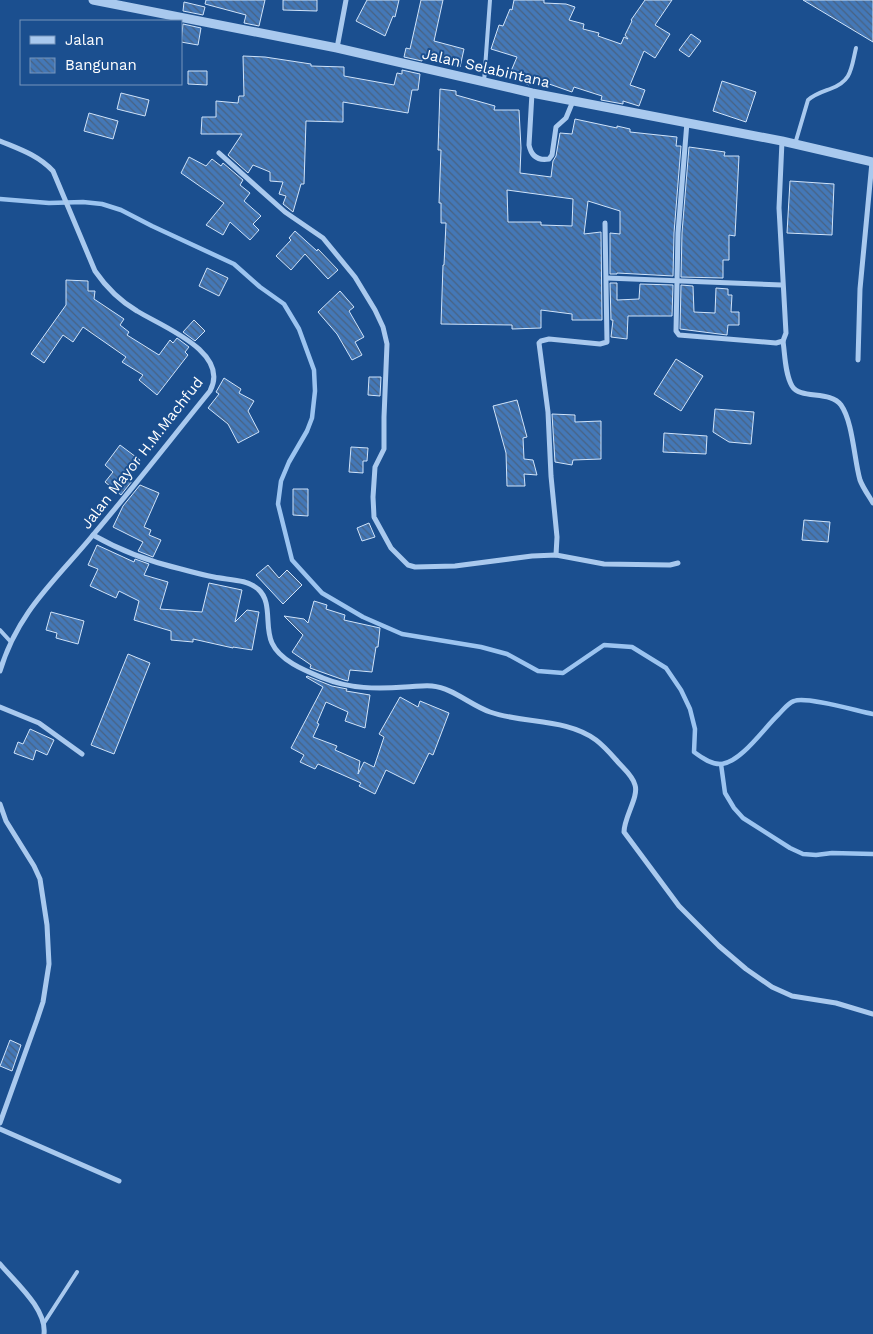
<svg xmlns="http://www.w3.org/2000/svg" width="873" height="1334" viewBox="0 0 873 1334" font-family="'Work Sans',sans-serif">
<defs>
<pattern id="building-back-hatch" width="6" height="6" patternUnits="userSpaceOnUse" patternTransform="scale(1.25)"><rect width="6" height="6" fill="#4478b7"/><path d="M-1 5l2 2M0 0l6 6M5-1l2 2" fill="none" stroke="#486282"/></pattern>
</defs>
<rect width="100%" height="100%" fill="#1b4f8f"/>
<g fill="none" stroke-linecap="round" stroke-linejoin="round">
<g stroke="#9cc4f0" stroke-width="4.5">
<path d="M0,199L49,203L83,202L102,204L121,210L152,226L234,264L260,287L284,304L299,329L314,370L315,391L312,418L307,431L289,462L281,481L278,504L292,560L322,593L363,617L402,634L481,647L507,654L538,671L563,673L604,645L632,647L666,668L681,690L690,709L695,729L694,752C702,758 712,765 722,764C742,761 764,728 779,714C783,710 788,703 794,701C807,696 857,711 873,714"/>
<polyline points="721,764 725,793 734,808 743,818 790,848 803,854 816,855 832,853 873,854"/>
</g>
</g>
<g fill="url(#building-back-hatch)" stroke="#cfe3fa" fill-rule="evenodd">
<polygon points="206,0 265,0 259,26 244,23 246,15 205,4"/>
<polygon points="283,0 317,0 317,11 283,10"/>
<polygon points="367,0 399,0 395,17 393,16 385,36 356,21"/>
<polygon points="421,0 443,0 434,41 464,49 460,67 423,57 422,61 404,57 406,48 410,49"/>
<polygon points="514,0 544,0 544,3 566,4 575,7 569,20 584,24 583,29 599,33 598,36 621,44 624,37 628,39 625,35 632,21 631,20 645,0 672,0 655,25 670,34 655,58 644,51 630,85 645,90 639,106 623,101 623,104 601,100 602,96 574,87 572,92 532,78 529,85 509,76 517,57 491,49 499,25 503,26 510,9 512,10"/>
<polygon points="803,0 873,0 873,42"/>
<polygon points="184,2 205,7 203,15 183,11"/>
<polygon points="183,24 201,28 198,45 181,42"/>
<polygon points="691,34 701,41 689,57 679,50"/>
<polygon points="243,56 265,57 311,64 311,66 344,67 344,76 394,85 397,73 402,74 402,70 420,74 418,90 412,90 408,113 343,102 343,122 306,121 304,184 301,184 293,212 283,204 286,196 279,194 283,182 270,181 270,172 253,165 248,173 228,155 242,134 201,134 202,117 216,117 216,101 238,103 239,96 244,96"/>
<polygon points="188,71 207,71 207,85 188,84"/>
<polygon points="722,81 756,92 746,122 713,111"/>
<path d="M440,89L456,91V95L495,106L494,110H519L521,148L520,173L551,177L553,161L556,156L560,133L572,134L575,119L617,128V126L630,129V132L677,137L676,146H681L674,233L673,276L617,273V274H610V233L620,234V211L588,201L584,234L601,232L602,320H572V314L541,310V328L512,329V325L441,324L443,265H444L446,223H441V203H439L441,150H438ZM507,190L573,199L572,226L541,225V222H508Z"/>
<polygon points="121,93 149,100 145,116 117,109"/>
<polygon points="89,113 118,121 113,139 84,131"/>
<polygon points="689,147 725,152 724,156 739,156 735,236 729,235 729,260 723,260 723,278 681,277 682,233"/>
<polygon points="189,157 206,166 212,159 221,166 223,163 243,180 240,185 250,193 244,201 261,216 253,224 259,230 250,240 230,222 223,235 206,225 224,203 181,173"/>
<polygon points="790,181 834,184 832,235 787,233"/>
<polygon points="295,231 317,251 318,249 338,270 328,279 305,254 291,270 276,256 291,240 289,238"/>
<polygon points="207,268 228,278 219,296 199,286"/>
<polygon points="66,280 88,281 88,291 95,291 94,299 124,319 120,325 129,332 127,335 159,355 170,340 173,343 177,338 189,347 185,352 188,355 157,395 139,380 143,375 122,362 126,357 83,327 73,342 63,335 44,363 31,354 66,305"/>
<polygon points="610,283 617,283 617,300 639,299 640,284 673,285 672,316 628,316 627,339 611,337 613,320 611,320"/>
<polygon points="681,285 693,286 694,312 715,313 716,288 728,289 728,295 732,295 731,312 739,312 739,325 728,325 727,335 680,329"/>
<polygon points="340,291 354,307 349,311 364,337 355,342 362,355 352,360 337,334 318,312"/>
<polygon points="194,320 205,331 195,341 183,332"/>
<polygon points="676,359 703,376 681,411 654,394"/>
<polygon points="369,377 381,377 380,396 368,395"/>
<polygon points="224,378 241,389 239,393 254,401 248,411 259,432 238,443 228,424 208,408 219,394 216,392"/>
<polygon points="517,400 527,437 523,438 524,459 533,460 537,475 524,474 525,486 507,486 506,453 493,406"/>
<polygon points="715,409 754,412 751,444 729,442 713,432"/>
<polygon points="552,414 575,415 575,422 601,421 601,459 573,460 572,465 555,462"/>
<polygon points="664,433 707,436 706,454 663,452"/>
<polygon points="120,445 140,460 126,479 132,481 121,495 105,482 113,472 105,465"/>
<polygon points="351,447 368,448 367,461 363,461 363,473 349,472"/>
<polygon points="140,485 159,493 144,527 151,530 149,535 161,540 153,557 138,551 143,542 113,527 123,506"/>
<polygon points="293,489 308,489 308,516 293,515"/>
<polygon points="804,520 830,522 828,542 802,540"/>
<polygon points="369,523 375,537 362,541 357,528"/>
<polygon points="97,545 134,562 135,559 149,564 144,575 168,582 160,609 202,612 209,583 242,590 235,622 247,610 259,612 252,650 233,647 233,648 193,639 193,642 171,640 171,631 134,620 139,601 119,591 116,598 90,586 98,569 88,565"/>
<polygon points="268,565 279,578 287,570 302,585 283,604 256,575"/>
<polygon points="314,601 327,605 326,609 345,615 344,620 380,628 378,647 376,647 372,672 350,670 348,681 344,680 310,668 311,665 292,652 303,635 284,616 304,619 308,623"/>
<polygon points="51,612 84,621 78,644 56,638 57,633 46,630"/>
<polygon points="128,654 150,663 114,754 91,745"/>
<polygon points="307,676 332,686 347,689 346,691 370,695 365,728 345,721 348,712 326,702 317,723 319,724 313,737 337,746 335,750 360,761 358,774 364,762 374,767 384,737 379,734 400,697 418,707 420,701 449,713 433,755 429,753 414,784 386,770 375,794 359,786 361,783 318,764 315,769 300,762 304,755 291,748 323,687 306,677"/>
<polygon points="30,729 54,740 47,755 36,750 33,760 14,753 18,742 23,744"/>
<polygon points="10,1040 21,1045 12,1071 0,1066"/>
</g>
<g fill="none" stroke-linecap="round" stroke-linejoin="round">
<g stroke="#a9c9ee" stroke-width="4">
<polyline points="484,82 490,0"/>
<path d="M795,144L808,100C815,94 822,92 830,89C852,81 851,69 856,48"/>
<polyline points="0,630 10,641"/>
<polyline points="44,1323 77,1272"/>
</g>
<g stroke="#a9c9ee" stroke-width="5">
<polyline points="337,48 346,0"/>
<path d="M532,93L529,145C531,155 537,161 549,159L552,155L556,127L566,118L573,101"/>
<polyline points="687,122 678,233 676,331 679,335 776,343 783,341 786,333 779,208 782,141"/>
<path d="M0,141C19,149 38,155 53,171L95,271C106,287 120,301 137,311C161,326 231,352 210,391C171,439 133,488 93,535C55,581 18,611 0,671"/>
<polyline points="219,153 285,212 323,238 355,277 375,310 383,327 387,344 384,417 384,449 375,467 373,497 374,517 391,548 408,565 415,567 455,566 532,556 556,555 604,564 670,565 678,563"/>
<polyline points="607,278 782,285"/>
<path d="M783,341C785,355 785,374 792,386C800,400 830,390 841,405C853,422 854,459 860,480C863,488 869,496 873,503"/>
<polyline points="858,360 860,289 872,162"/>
<path d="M93,535C121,551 151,562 181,569C192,572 203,575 214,577C228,580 247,579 258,589C273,602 264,626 272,643C280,661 306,671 323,678C350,689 377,689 405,687C414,687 423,685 432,686C453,688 470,705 490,712C524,724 566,718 596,740C604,746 610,753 617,761C623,768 633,776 635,785C639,797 624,817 624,832L679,906L719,946L746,969L772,987L792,996L836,1003L873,1014"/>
<polyline points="556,555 557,537 551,476 548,412 539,343 541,341 549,339 600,344 607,342 605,223"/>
<polyline points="0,707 39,723 82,754"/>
<polyline points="0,804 6,821 34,866 40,879 47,925 49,964 43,1002 37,1020 0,1123"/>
<polyline points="0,1129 119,1181"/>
<path d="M0,1264C15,1282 47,1309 44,1334"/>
</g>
<polyline stroke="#a9c9ee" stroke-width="9" points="93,0 337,48 532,93 782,141 873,162"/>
</g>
<g text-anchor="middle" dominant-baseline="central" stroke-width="4" stroke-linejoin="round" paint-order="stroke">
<g font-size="15" fill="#fff" stroke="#1b4f8f">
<text transform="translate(486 68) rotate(13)">Jalan Selabintana</text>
<text transform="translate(142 453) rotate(-52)">Jalan Mayor H.M.Machfud</text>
</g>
</g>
<rect x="20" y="20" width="162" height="65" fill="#1b4f8f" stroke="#7695bc"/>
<rect x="30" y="36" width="25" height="8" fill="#a9c9ee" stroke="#7695bc"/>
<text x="65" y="45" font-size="15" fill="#ffffff">Jalan</text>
<rect x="30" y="58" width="25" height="15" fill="url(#building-back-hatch)" stroke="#7695bc"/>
<text x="65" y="70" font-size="15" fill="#ffffff">Bangunan</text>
</svg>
